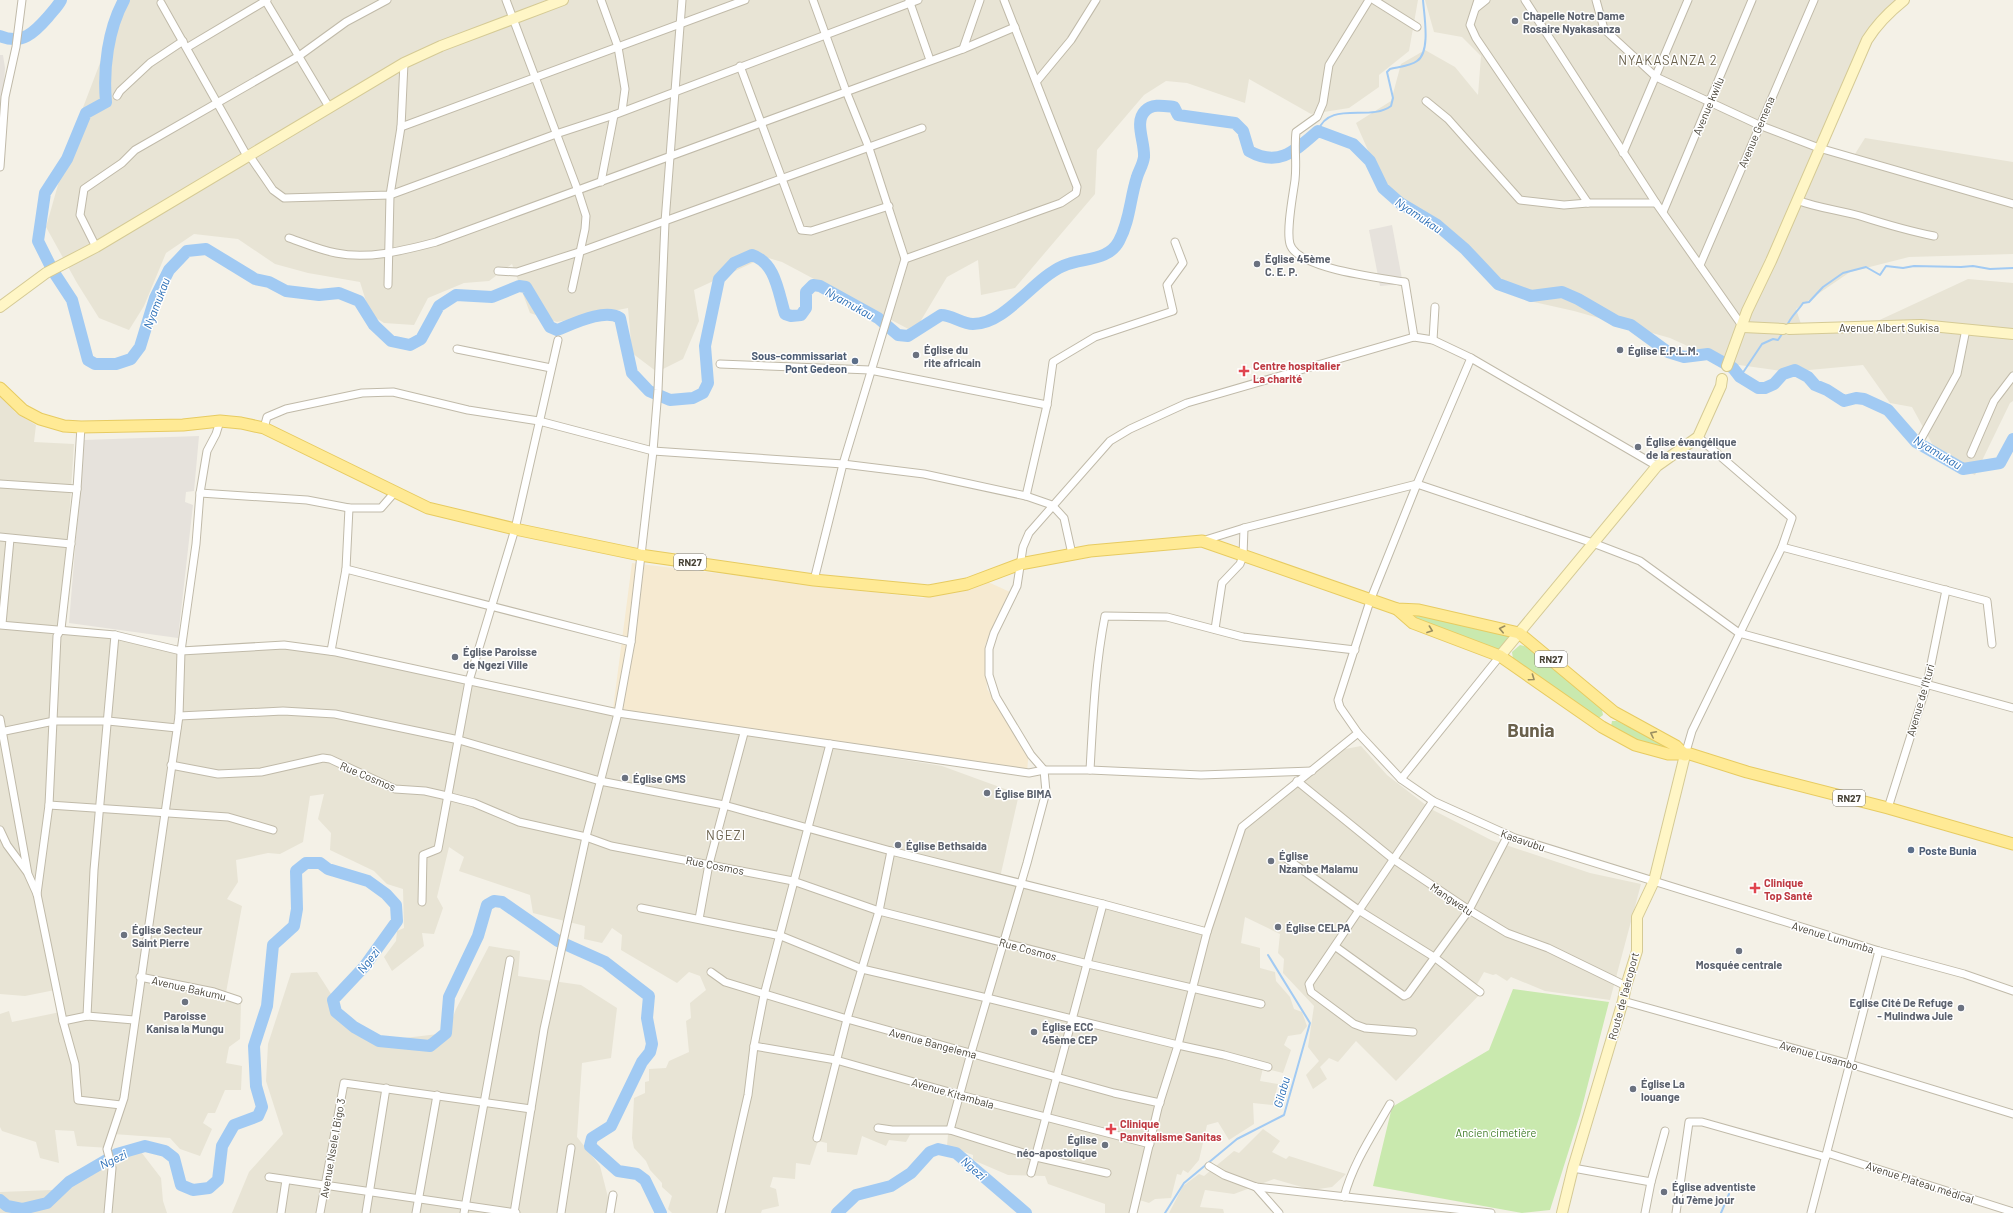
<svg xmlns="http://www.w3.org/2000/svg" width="2013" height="1213" viewBox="0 0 2013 1213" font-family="Barlow,sans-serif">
<rect width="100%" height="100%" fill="#f4f1e7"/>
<g fill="#e8e4d5">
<polygon points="124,0 1418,0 1409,51 1379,75 1379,87 1349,108 1311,114 1249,79 1245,103 1187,83 1166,81 1144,95 1097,150 1095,194 1015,288 981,295 978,260 947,277 914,332 782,262 765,257 694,290 699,321 683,359 657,372 632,353 628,308 557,322 530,313 512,264 489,281 464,283 428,298 414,325 384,323 370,314 360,282 308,273 275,264 238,239 194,234 166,253 144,306 129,330 99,318 77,283 46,227 71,139"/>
<polygon points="1425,0 1909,0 1881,26 1817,146 1855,154 1865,138 2013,162 2013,254 1909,257 1850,272 1796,309 1802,327 1871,324 1968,279 2013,283 2013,401 2010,403 1975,475 1941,460 1912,407 1890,403 1863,365 1788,372 1725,363 1670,338 1574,311 1525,300 1460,244 1389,198 1356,123 1391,101 1401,64 1425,50 1455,67 1478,95 1481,56 1462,37 1434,32"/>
<polygon points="0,393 15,412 36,425 34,442 74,444 62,627 172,647 272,642 333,648 560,703 942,766 1019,794 999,882 1207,935 1243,830 1265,807 1345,749 1361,746 1387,775 1431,809 1491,840 1590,873 1641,884 1610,1000 1545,991 1511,977 1507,981 1496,974 1493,975 1484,972 1476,986 1483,991 1396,1081 1356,1041 1338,1062 1329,1058 1320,1067 1327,1079 1313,1089 1306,1075 1319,1061 1308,1047 1314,1006 1283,973 1284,959 1278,953 1280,934 1245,917 1241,943 1260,948 1260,968 1275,972 1276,981 1290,997 1294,1009 1302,1012 1307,1026 1301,1034 1288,1036 1284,1045 1291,1050 1283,1073 1263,1068 1260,1081 1278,1084 1273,1105 1253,1103 1254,1124 1229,1140 1218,1122 1207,1125 1199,1160 1188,1173 1183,1170 1181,1175 1177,1174 1171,1198 1155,1199 1149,1203 1133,1198 1129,1213 1105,1213 1105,1204 1048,1184 1045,1176 1008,1175 973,1160 973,1155 947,1146 948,1134 911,1133 906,1142 889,1140 886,1146 862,1136 857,1155 827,1152 827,1143 818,1141 810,1165 796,1163 795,1179 773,1177 770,1187 776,1189 779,1206 762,1210 761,1213 672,1213 668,1209 672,1196 662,1187 662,1183 650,1170 646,1161 634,1148 632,1138 634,1098 645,1093 645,1082 649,1081 649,1069 666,1068 669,1061 689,1052 686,1021 691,1018 690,1003 706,990 700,976 689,972 677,983 621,950 622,935 612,928 602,943 584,939 585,926 533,913 530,895 459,871 464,857 449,847 437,897 443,908 434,934 422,933 424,946 392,971 384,957 396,941 397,931 404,928 403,889 387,884 374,871 330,850 331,833 318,819 324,794 310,796 303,842 280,854 268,853 236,860 238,882 227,899 242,906 225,998 241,1002 240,1039 229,1047 226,1063 242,1066 241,1090 225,1090 215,1113 208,1113 203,1123 212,1129 200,1156 180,1149 170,1138 113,1134 110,1148 77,1146 74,1131 55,1130 59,1163 40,1158 36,1142 2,1131 0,1127 0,1014 9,1011 12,1022 65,1011 60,989 25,996 0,994"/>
<polygon points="489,946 520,951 518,976 581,985 617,1008 611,1058 582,1063 577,1137 600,1166 612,1213 232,1213 249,1172 283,1134 266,1081 268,1044 291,973 317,972 342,1011 379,1041 447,1033 456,1009"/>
<polygon points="1263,1129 1280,1141 1272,1152 1286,1159 1289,1156 1346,1174 1332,1187 1312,1190 1274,1179 1234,1194 1205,1190 1200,1207 1223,1209 1224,1213 1169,1213 1183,1186 1199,1174 1204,1176 1234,1151 1239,1153"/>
<polygon points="135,1144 161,1178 163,1201 167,1213 0,1213 0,1192 53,1190 88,1167"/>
</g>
<polygon fill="#f6ead1" points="632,563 922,598 988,582 1010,592 985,645 987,689 1029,749 1027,772 613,709"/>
<g fill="#e6e2dc">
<polygon points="0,55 3,55 5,68 0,154"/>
<polygon points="1392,225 1403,284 1380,286 1369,230"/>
<polygon points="199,436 194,491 186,492 185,502 193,505 178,638 69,623 84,440"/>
</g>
<g fill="#c9e9ae">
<polygon points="1419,615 1507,635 1509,641 1501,649 1496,651 1416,621 1414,617"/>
<polygon points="1520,645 1528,647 1602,710 1603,715 1599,718 1595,717 1513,659 1512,652"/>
<polygon points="1612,721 1617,721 1671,747 1672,750 1637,743 1611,726"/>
<polygon points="1513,989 1609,1002 1580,1115 1550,1210 1522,1213 1373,1186 1392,1107 1489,1050"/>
</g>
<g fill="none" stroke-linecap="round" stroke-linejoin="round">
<g stroke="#a1caf3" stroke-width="2">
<path d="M1318,131C1329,100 1370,122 1391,106L1393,98L1387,72L1390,69C1398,67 1411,66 1417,61C1431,52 1424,15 1423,0"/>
<path d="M1787,326C1790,317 1798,311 1803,303L1809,302L1823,287L1843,273L1866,267L1880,275L1886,266L1903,268L1914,266L1961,267L1973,266L1990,269L2013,268"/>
<polyline points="1740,377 1762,344 1773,339 1778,340 1784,331"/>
<polyline points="1165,1213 1184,1183 1237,1139 1284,1115 1310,1023 1268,955"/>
<polyline points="1721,1213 1729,1194"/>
</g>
<g stroke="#a1caf3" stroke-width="12">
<path d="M124,0C108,29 103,69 106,102L86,113L67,159L45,193L38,241L53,271L72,300L88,360L95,364H116L131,359L140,347L155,298L169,270L187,251L206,249L255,279L269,282L286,291L319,295L339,293L359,301L374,325L391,341L410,345L421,339L439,306L456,295L492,297L519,286L526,287L550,327L557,330C573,324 604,308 620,318L632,373L649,391L670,400L693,398L703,393L708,383L705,346L719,279L734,263L752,255C776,263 778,292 785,314L791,316L801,315L806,308V292L813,285L820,286L878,318L898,335L908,336L941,315C952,315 962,324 973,324C1006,324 1033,279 1063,266C1082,257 1108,262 1119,241C1130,221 1130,198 1137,177C1139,170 1143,165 1144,157C1145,142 1134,122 1145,111C1152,103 1165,106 1174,107L1178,115L1235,123L1243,131L1249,151C1279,168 1296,150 1318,131L1353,144L1370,161L1383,188L1400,203L1437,225L1465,249L1498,284L1531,296L1562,292L1578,299L1616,321L1631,325L1668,352L1684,357L1708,354L1733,368L1740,377L1758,388H1765L1774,384L1783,374L1795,370L1808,377L1815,385L1827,390L1844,401L1856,398L1864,399L1888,410L1916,442L1963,469L2000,463L2013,439"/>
<path d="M0,36C22,45 34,33 48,17C52,12 58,6 61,0"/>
<polyline points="0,1200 7,1206 22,1209 47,1203 69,1182 117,1154 145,1146 165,1151 174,1158 181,1185 193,1190 209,1188 218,1180 222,1146 234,1125 258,1116 262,1107 256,1086 254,1046 267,1006 273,945 294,926 297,909 296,871 306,863 320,863 328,869 368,881 386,894 396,905 397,921 364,967 333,1000 336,1012 354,1027 379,1041 430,1046 446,1033 449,997 478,936 487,905 494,901 502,902 558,941 605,962 649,996 647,1018 652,1044 650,1052 642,1062 611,1126 592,1138 590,1146 618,1171 637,1174 645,1180 661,1213"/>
<polyline points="837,1213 856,1195 891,1186 911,1173 930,1152 938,1149 956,1153 1026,1213"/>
</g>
<defs>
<g id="street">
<polyline points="265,0 329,107"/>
<polyline points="506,0 578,191 586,216 585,229 572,289"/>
<polyline points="601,0 618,47 625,89 622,111"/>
<polyline points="813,0 846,91 869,148 905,259 843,464 814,580"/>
<polyline points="909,0 930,60"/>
<path d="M1369,0L1329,65L1323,103L1317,117L1296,132C1294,148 1297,163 1295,180C1293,195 1286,230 1290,244C1297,269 1382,278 1405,282L1414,337"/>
<polyline points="1374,0 1417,27"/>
<polyline points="1478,0 1470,25 1476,38 1588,203"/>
<polyline points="1525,0 1656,203 1743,327"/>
<polyline points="1596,0 1604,29 1656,77 1759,125 1819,148 2013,204"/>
<polyline points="161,3 247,156"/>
<polyline points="1476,8 1486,0"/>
<polyline points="188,47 267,0"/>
<polyline points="963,49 980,0"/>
<polyline points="740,66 801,230 811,231 889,206"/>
<polyline points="1037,81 1071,40 1096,0"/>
<polyline points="117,96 120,91 150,63 183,41"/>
<polyline points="1426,101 1448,119 1520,200 1564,205 1588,203 1656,203"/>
<polyline points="401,127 745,0"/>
<polyline points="1623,153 1688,0"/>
<polyline points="249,155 273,190 284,198 390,195 556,134 614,115 918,0"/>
<polyline points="0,167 5,97 16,47 22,0"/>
<polyline points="601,182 614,115"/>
<path d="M1797,200C1817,208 1839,210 1860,216C1885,224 1909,231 1934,236"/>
<polyline points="1663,212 1752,0"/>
<path d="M289,238C304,243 320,250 336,253C369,260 405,250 436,242L963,49L1015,27"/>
<polyline points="96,247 80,215 84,189 122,163 135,150 299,56 346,22 387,0"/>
<polyline points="905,259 1061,203 1076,193 1077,187 1004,0"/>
<polyline points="1700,265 1814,0"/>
<polyline points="498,271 517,272 579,252 922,128"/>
<polyline points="388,285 390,195 401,127 404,63"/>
<polyline points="1433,340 1435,307"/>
<polyline points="457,349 551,368"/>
<polyline points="720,364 870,370 1047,405"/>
<polyline points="264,428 267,417 286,409 362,393 393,392 468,410 539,421 653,451 843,464 924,474 1026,496 1052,505 1064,518 1072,554"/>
<polyline points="1922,437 1957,374 1966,329"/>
<polyline points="1971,454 1994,401 2013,376"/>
<polyline points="0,484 77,489"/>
<polyline points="200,493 307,500 349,508 381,508 395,492"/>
<polyline points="1026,496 1047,405 1053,362 1095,337 1173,311 1167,285 1183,263 1175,242"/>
<polyline points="0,537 71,544"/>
<polyline points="1202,541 1244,528 1417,484 1593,543 1640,561 1739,633 2013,708"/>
<polyline points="1782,547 1987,601 1992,644"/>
<polyline points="346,569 631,642"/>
<polyline points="2,624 10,539"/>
<polyline points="0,625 115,635 181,651 284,645 336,652 618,713 1029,773 1044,770 1090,770 1201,775 1312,771"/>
<polyline points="1215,629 1222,583 1240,564 1243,556 1244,528"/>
<polyline points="331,651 346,569 349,508"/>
<polyline points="179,716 283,711 335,714 459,740 600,781 724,805 891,851 1103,904 1207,932"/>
<polyline points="0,719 28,874 37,894 63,1021 75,1064 78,1100 121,1105"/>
<polyline points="0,732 54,721 108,721 177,728"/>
<polyline points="1358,733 1401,779 1433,801 1515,838 1879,951 1964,974 2013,991"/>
<polyline points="1685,755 1692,731 1782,547 1792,518 1698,437"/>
<polyline points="171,765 218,774 261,772 323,758 330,759 395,789 425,791 447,796 474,803 519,822 586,837 611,846 793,881 879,911 1088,964 1261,1004"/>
<path d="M1090,770C1093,718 1095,667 1105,616L1167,617L1243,637L1355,650"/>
<polyline points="1401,779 1500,656"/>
<polyline points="1297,781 1393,859 1469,910 1507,933 1548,948 1626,986"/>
<polyline points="49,805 228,817 273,830"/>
<polyline points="1888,808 1927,684 1946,590"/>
<polyline points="0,830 7,845 27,872"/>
<polyline points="1283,856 1360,911 1434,957 1480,992"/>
<polyline points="37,894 49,805 57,636 61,629 77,489 81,427"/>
<polyline points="422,902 423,855 438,849 469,681 515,529 558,340"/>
<polyline points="641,908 781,936 862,969 987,998 1178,1045 1224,1055 1268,1067"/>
<polyline points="699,919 709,864 744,733"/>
<polyline points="1336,947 1404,996 1408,994 1469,910 1508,835"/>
<polyline points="711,972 725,982 847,1019 1114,1093 1160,1103"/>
<polyline points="140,977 214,992 238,1000"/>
<polyline points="1623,1001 1850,1064 2013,1114"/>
<polyline points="87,1016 94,870 115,635"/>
<polyline points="63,1021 87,1016 134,1020"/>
<polyline points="1413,1032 1365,1028 1354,1024 1311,992 1309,984 1433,801"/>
<polyline points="754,1046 836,1060 960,1095 1150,1144"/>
<polyline points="878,1128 892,1130 950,1130 1036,1157 1107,1173"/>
<polyline points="950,1130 971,1053 1027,863 1046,792 1044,770 1031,755 996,697 989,675 989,649 994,633 1017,586 1023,547 1029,533 1110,441 1130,429 1187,403 1414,337 1433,340 1471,358 1657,466"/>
<polyline points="817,1138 847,1019 879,911 891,851"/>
<polyline points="1827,1153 2013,1212"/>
<polyline points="1209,1166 1224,1175 1256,1187 1491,1213"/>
<polyline points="1573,1168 1651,1182 1665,1131"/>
<polyline points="1031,1173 1103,904"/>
<polyline points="269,1177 516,1213"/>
<polyline points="1256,1187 1279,1213"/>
<path d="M1344,1197C1353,1163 1373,1134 1390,1104"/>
<polyline points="108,1213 112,1168 107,1149 124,1098 179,716 181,651 196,544 200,493 207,451 216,434 220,421"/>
<polyline points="281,1213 286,1180"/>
<polyline points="320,1213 344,1083 531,1109"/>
<polyline points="366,1213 386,1088"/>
<polyline points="416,1213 437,1095"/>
<polyline points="464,1213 510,960"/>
<polyline points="514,1213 544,1029 586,837 618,713 631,642 653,451 658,390 665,222 682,0"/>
<polyline points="561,1213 571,1148"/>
<polyline points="610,1213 613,1195"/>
<polyline points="721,1213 748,1095 754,1046 764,995 830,744"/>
<polyline points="1133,1213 1158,1108 1178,1045 1207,932 1242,827 1358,733 1340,707 1338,700 1370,601 1417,484 1471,358"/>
<polyline points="1645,1213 1651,1182"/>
<polyline points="1676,1213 1689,1122 1702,1122 1826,1157"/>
<polyline points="1811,1213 1879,951"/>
</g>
<g id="secondary">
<polyline points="0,307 46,273 96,247 404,63 441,46 563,0"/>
<polyline points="1743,327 1783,329"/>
<polyline points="1789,329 1921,325 2013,334"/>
<path d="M1727,366L1747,311L1771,261L1867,40C1877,24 1889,12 1904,0"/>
<polyline points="1500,656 1657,466 1698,437 1721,386 1722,379"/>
<polyline points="1562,1213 1573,1168 1623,1001 1626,986 1637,951 1637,917 1654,881 1685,755"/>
</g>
<g id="primary">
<polyline points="0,388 23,410 40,419 64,426 81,427 183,425 220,421 241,423 264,428 428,508 515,529 640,555 814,580 929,591 967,584 1020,564 1090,551 1202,541 1397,609 1419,610 1519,633 1614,712 1676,746 1685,755"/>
<polyline points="1397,609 1413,623 1500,656 1602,727 1635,745 1668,754 1690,754 1747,772 1888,808 2013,844"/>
</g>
</defs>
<use href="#street" stroke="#c0baa9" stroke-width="9"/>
<use href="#secondary" stroke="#d5ca95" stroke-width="12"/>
<use href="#primary" stroke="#e7cb61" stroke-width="13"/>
<use href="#street" stroke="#fff" stroke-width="7"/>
<use href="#secondary" stroke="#fff6c6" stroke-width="10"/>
<use href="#primary" stroke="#ffea95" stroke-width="11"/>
</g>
<defs><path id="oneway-chevron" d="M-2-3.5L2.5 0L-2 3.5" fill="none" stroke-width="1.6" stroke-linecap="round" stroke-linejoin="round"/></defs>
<g stroke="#9a8e61">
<use href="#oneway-chevron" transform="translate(1502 629) rotate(-167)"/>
<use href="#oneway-chevron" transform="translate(1430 630) rotate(20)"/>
<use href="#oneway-chevron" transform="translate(1532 678) rotate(35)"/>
<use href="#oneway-chevron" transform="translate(1653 734) rotate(-153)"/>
</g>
<g fill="#6b7280" stroke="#fff" stroke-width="1.5">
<circle cx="1515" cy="21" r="4"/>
<circle cx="1257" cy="264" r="4"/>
<circle cx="1620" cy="350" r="4"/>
<circle cx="916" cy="355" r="4"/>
<circle cx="1638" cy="447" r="4"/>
<circle cx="455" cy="657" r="4"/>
<circle cx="625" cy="778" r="4"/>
<circle cx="987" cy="793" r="4"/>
<circle cx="898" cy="845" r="4"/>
<circle cx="1271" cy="861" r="4"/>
<circle cx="1278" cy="927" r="4"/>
<circle cx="124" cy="935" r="4"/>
<circle cx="1739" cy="951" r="4"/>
<circle cx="185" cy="1002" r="4"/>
<circle cx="1961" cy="1008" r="4"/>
<circle cx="1034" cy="1032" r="4"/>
<circle cx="1633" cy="1089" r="4"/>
<circle cx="1105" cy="1145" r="4"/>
<circle cx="1664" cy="1192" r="4"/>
</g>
<g fill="#5c6f8a" stroke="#fff" stroke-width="1.5">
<circle cx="855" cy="361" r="4"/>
<circle cx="1911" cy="850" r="4"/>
</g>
<g fill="#e0444e" stroke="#fff" stroke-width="1.5">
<path d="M1242 365h4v4h4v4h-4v4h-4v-4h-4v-4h4z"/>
<path d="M1753 882h4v4h4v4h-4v4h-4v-4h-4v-4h4z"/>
<path d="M1109 1123h4v4h4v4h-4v4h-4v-4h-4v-4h4z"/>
</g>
<g text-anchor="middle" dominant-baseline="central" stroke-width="3" stroke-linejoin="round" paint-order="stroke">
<g fill="#fff" stroke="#7e7b72" stroke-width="1">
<rect x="674" y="554" width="32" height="16" rx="3"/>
<rect x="1535" y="651" width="32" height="16" rx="3"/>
<rect x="1833" y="790" width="32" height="16" rx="3"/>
</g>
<g font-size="10" font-weight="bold" fill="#474236">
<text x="690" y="562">RN27</text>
<text x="1551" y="659">RN27</text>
<text x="1849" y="798">RN27</text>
</g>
<g font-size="11" font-weight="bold" fill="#5b616d" stroke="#fff" text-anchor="start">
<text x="1523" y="15">Chapelle Notre Dame<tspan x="1523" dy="13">Rosaire Nyakasanza</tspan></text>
<text x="1265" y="258">Église 45ème<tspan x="1265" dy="13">C. E. P.</tspan></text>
<text x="924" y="349">Église du<tspan x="924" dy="13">rite africain</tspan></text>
<text x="1628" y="350">Église E.P.L.M.</text>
<text x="1646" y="441">Église évangélique<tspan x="1646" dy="13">de la restauration</tspan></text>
<text x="463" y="651">Église Paroisse<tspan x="463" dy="13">de Ngezi Ville</tspan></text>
<text x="633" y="778">Église GMS</text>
<text x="995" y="793">Église BIMA</text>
<text x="906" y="845">Église Bethsaida</text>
<text x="1279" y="855">Église<tspan x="1279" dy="13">Nzambe Malamu</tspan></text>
<text x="1286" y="927">Église CELPA</text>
<text x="132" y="929">Église Secteur<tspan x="132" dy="13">Saint Pierre</tspan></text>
<text x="1739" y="964" text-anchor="middle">Mosquée centrale</text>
<text x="1953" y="1002" text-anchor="end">Eglise Cité De Refuge<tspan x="1953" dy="13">- Mulindwa Jule</tspan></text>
<text x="185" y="1015" text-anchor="middle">Paroisse<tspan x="185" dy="13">Kanisa la Mungu</tspan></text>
<text x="1042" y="1026">Église ECC<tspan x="1042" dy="13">45ème CEP</tspan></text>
<text x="1641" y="1083">Église La<tspan x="1641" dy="13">louange</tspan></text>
<text x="1097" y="1139" text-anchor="end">Église<tspan x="1097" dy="13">néo-apostolique</tspan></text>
<text x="1672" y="1186">Église adventiste<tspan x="1672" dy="13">du 7ème jour</tspan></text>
</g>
<g font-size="11" fill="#474236" stroke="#fff">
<text transform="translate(1708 106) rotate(-67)">Avenue kwilu</text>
<text transform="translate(1756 132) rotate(-67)">Avenue Gemena</text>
<text x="1889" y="327">Avenue Albert Sukisa</text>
<text transform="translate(1920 700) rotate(-74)">Avenue de l'Ituri</text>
<text transform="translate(368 776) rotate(23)">Rue Cosmos</text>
<text transform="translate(1523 840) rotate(19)">Kasavubu</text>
<text transform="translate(715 865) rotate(11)">Rue Cosmos</text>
<text transform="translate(1452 899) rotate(34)">Mangwetu</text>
<text transform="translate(1833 937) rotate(17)">Avenue Lumumba</text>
<text transform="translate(1028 949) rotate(15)">Rue Cosmos</text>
<text transform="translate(189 988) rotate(13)">Avenue Bakumu</text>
<text transform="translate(1623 996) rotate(-75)">Route de l'aéroport</text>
<text transform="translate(933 1043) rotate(15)">Avenue Bangelema</text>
<text transform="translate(1819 1055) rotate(16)">Avenue Lusambo</text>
<text transform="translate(953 1093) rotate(16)">Avenue Kitambala</text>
<text transform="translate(332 1148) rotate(-80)">Avenue Nsele I Bigo 3</text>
<text transform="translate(1920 1182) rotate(18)">Avenue Plateau médical</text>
</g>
<g font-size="11" font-weight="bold" fill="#4e5e75" stroke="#fff" text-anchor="end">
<text x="847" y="355">Sous-commissariat<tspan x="847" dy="13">Pont Gedeon</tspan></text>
<text x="1919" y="850" text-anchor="start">Poste Bunia</text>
</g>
<g font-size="11" font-weight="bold" fill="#be3a42" stroke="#fff" text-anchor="start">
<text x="1253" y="365">Centre hospitalier<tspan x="1253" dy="13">La charité</tspan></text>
<text x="1764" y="882">Clinique<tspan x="1764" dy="13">Top Santé</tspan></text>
<text x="1120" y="1123">Clinique<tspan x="1120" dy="13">Panvitalisme Sanitas</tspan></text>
</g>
<g font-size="11" fill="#3f7b27" stroke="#fff">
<text x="1496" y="1132">Ancien cimetière</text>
</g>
<g font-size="12" font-style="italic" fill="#2b6fb7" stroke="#fff">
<text transform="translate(1419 215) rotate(34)">Nyamukau</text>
<text transform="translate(156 303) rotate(-69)">Nyamukau</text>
<text transform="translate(850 303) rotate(29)">Nyamukau</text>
<text transform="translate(1938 452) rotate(31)">Nyamukau</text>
<text transform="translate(368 960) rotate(-52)">Ngezi</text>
<text transform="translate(1281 1092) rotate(-74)">Gilabu</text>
<text transform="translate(113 1159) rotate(-25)">Ngezi</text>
<text transform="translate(974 1168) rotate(41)">Ngezi</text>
</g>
<g font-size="13" letter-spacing="1" fill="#6a614c" stroke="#fff">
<text x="1668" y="60">NYAKASANZA 2</text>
<text x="726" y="835">NGEZI</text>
</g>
<g font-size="19" font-weight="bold" fill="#6a614c" stroke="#fff">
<text x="1531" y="729">Bunia</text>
</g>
</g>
</svg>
